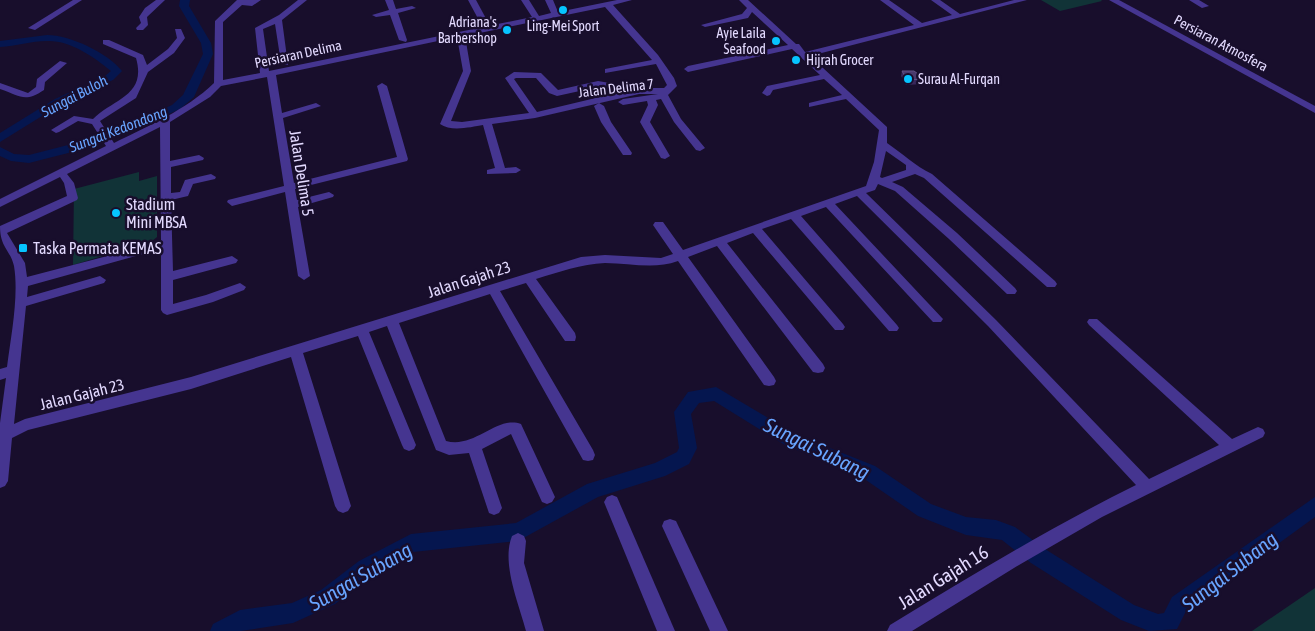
<svg xmlns="http://www.w3.org/2000/svg" width="1315" height="631" viewBox="0 0 1315 631" font-family="'Asap Condensed',sans-serif">
<rect width="100%" height="100%" fill="#180e2c"/>
<g fill="#113337">
<polygon points="1041,0 1101,0 1102,1 1060,11"/>
<polygon points="139,172 139,181 157,176 157,237 152,241 73,265 74,189"/>
<polygon points="1315,588 1315,631 1252,631"/>
</g>
<g fill="none" stroke-linecap="round" stroke-linejoin="round">
<g fill="#05164f" fill-rule="evenodd">
<polygon points="180,0 190,0 189,6 211,43 213,54 194,97 180,109 129,132 76,151 29,163 11,161 0,156 0,147 14,154 29,155 68,145 121,128 172,105 183,95 203,54 201,43 179,6"/>
<path d="M47,35C70,35 108,53 122,71L113,80L63,103L0,142V133L55,99L105,76L111,71C94,57 70,40 47,41C31,41 16,46 0,47V41Z"/>
<polygon points="716,387 797,435 875,466 931,504 966,517 996,520 1015,527 1045,549 1134,605 1158,614 1164,613 1172,597 1315,497 1315,517 1186,611 1177,629 1149,631 1121,620 1031,563 1002,540 966,535 918,516 863,478 785,445 714,401 699,403 691,414 697,448 689,464 665,476 598,497 518,541 413,552 373,575 335,604 293,623 241,631 210,631 213,624 240,610 292,603 321,590 359,561 411,534 516,523 587,484 655,463 677,452 679,448 674,412 688,392"/>
</g>
<g fill="#453590" fill-rule="evenodd">
<polygon points="73,0 82,0 35,30 28,28"/>
<polygon points="156,0 165,0 147,17 148,25 143,30 137,30 136,28 141,23 139,17 145,8"/>
<path d="M237,0H261L252,6L242,5L223,22V80L260,73L255,28L279,15L298,0H307L282,20L288,65L281,63L275,24L263,29L269,71L532,17L521,0H529L539,16L551,13L545,0H553L558,12L617,0H632L613,5L658,55L674,78L677,86L668,95L681,119L705,148L700,151L696,150L674,122L661,99L656,100L658,105L650,122L670,156L665,159L661,158L640,122L648,105L647,101L623,105L618,102L623,99L658,94H639L535,118L492,124L505,168L516,167L521,170L516,173L487,174V170L495,168L483,125C471,127 451,132 440,124L463,71L457,37L276,75L282,113L316,103L321,106L283,118L294,183L397,157L377,86L382,83L387,86L408,159L407,161L295,189L297,200L329,192L334,195L333,197L298,207L310,276L304,280L298,276L285,192L232,206L227,202L228,200L284,186L267,77L221,86L210,97L170,122V161L199,155L204,158L203,160L171,167V193L180,192L185,180L211,174L216,177L215,179L193,184L188,196L171,200L173,271L232,256L238,260L236,263L173,280V304L206,295L240,283L246,287L244,290L213,302L167,315L163,313L161,310V249L28,286L27,297L100,276L106,280L104,283L26,306L14,424L25,419L191,377L581,257L605,255L661,258L673,254L653,225L655,222H663L683,250L866,186L874,162L879,130L846,99L809,107V103L842,95L824,79L773,90L770,95L767,96L762,93L767,86L820,75L792,49L688,72L684,69L688,66L788,45L752,12L748,18L705,27L701,25L742,14L747,8L739,0H748L796,44H799L805,52L914,25L880,0H889L922,23L952,15L931,0H940L960,14L1014,0H1027L810,56L887,127V143C902,153 915,166 932,174L1055,281L1057,284L1055,287H1047L924,178L915,174L892,182L903,187L957,233L1015,288L1017,291L1015,294H1007L949,239L895,191L878,184L875,190L866,193L996,320L1149,479L1219,445L1089,325L1087,322L1089,319H1097L1232,439L1258,427L1263,429L1265,433L1263,437L1102,517L1019,565L912,631H887L890,625C971,576 1051,527 1136,485L988,326L857,196L835,204L943,319L941,322H933L826,207L801,216L897,325L899,328L897,331H889L791,219L762,229L843,324L845,327L843,330H835L753,233L727,243L823,364L825,368L823,372L818,373L813,372L717,246L688,257L774,377L776,381L774,385L769,386L764,385L678,261C654,270 630,263 605,263C581,264 559,272 536,279L575,333L576,337L575,341H565L526,283L500,291L593,450L595,455L593,460L588,461L583,460L490,294L399,323L446,441C475,449 497,415 521,424L555,497L552,502L547,504L542,502L511,434L482,449L502,508L499,513L494,515L489,513L469,453L449,455L436,450L387,326L369,332L416,445L414,449L409,451L404,449L402,445L358,336L303,353L351,506L348,511L343,513L338,511L335,506L291,357L191,389L28,430L12,438L8,481L5,486L0,488V423L6,378L0,380V369L7,367C11,336 19,296 14,266C10,249 0,248 0,226L67,196L64,183L60,177L0,207V199L106,146L92,124L78,121L59,132L56,133L51,130L74,116L93,119C113,99 147,96 136,58L103,44V40H109L143,55L147,65L168,49L177,38L175,29H181L185,38L174,53L148,72L136,98L100,121L114,143C148,126 186,110 214,83L215,21ZM605,7L652,60L605,69V73L656,64L667,85L664,88H639L598,81L558,90L541,73L514,72L505,78L529,113L462,122L451,121L471,71L465,36ZM516,78H536L549,93L557,96L598,87L625,91L537,112L514,79ZM160,127L161,242L27,277L25,263L7,233L77,200L78,198L74,183L67,174ZM886,151L906,165V170L882,178L880,177Z"/>
<polygon points="385,0 393,0 396,9 412,6 416,8 398,13 407,40 406,42 399,40 390,15 376,17 372,15 389,10"/>
<polygon points="468,0 476,0 489,24 488,26 482,26"/>
<polygon points="1109,0 1119,0 1315,106 1315,113"/>
<polygon points="1189,0 1199,0 1209,6 1202,8"/>
<path d="M60,61L67,63L45,82L44,90C24,103 21,96 0,89V83L28,93L36,87L37,79Z"/>
<polygon points="599,103 604,106 611,122 632,153 631,155 623,155 601,122 594,106"/>
<polygon points="612,495 617,497 675,631 657,631 604,502 607,497"/>
<polygon points="670,519 676,521 728,631 710,631 662,526 664,521"/>
<path d="M518,533L524,536L526,541L524,563L544,631H526C519,604 501,563 512,536Z"/>
</g>
</g>
<polygon fill="#38275b" points="902,71 925,79 923,84 906,85 901,76"/>
<polygon fill="#4a3a6d" stroke="#625384" points="902,71 914,71 925,79 907,80"/>
<g fill="#06c4ff" stroke="#180e2c" stroke-width="2">
<circle cx="563" cy="10" r="5"/>
<circle cx="507" cy="30" r="5"/>
<circle cx="776" cy="41" r="5"/>
<circle cx="796" cy="60" r="5"/>
<circle cx="908" cy="79" r="5"/>
<circle cx="116" cy="213" r="5"/>
<rect x="18" y="243" width="10" height="10" rx="2.5"/>
</g>
<g text-anchor="middle" dominant-baseline="central" stroke-width="5" stroke-linejoin="round" paint-order="stroke">
<g font-size="14" fill="#e3daff" stroke="#180e2c" text-anchor="end">
<text x="497" y="22">Adriana's<tspan x="497" dy="16">Barbershop</tspan></text>
<text x="563" y="26" text-anchor="middle">Ling-Mei Sport</text>
<text x="766" y="33">Ayie Laila<tspan x="766" dy="16">Seafood</tspan></text>
<text x="806" y="60" text-anchor="start">Hijrah Grocer</text>
<text x="918" y="79" text-anchor="start">Surau Al-Furqan</text>
</g>
<g font-size="14" fill="#e3daff" stroke="#180e2c">
<text transform="translate(1221 43) rotate(28)">Persiaran Atmosfera</text>
<text transform="translate(298 54) rotate(-12)">Persiaran Delima</text>
<text transform="translate(616 88) rotate(-7)">Jalan Delima 7</text>
</g>
<g font-size="15" font-style="italic" fill="#68a4ff" stroke="#180e2c">
<text transform="translate(74 96) rotate(-28)">Sungai Buloh</text>
<text transform="translate(118 129) rotate(-21)">Sungai Kedondong</text>
</g>
<g font-size="16" fill="#e3daff" stroke="#180e2c">
<text transform="translate(302 173) rotate(81)">Jalan Delima 5</text>
<text transform="translate(469 279) rotate(-18)">Jalan Gajah 23</text>
<text transform="translate(82 394) rotate(-14)">Jalan Gajah 23</text>
</g>
<g font-size="16" fill="#e3daff" stroke="#180e2c" text-anchor="start">
<text x="126" y="204">Stadium<tspan x="126" dy="18">Mini MBSA</tspan></text>
<text x="33" y="248">Taska Permata KEMAS</text>
</g>
<g font-size="19" fill="#e3daff" stroke="#180e2c">
<text transform="translate(943 577) rotate(-32)">Jalan Gajah 16</text>
</g>
<g font-size="21" font-style="italic" fill="#68a4ff" stroke="#180e2c">
<text transform="translate(817 448) rotate(26)">Sungai Subang</text>
<text transform="translate(1229 571) rotate(-38)">Sungai Subang</text>
<text transform="translate(360 576) rotate(-30)">Sungai Subang</text>
</g>
</g>
</svg>
